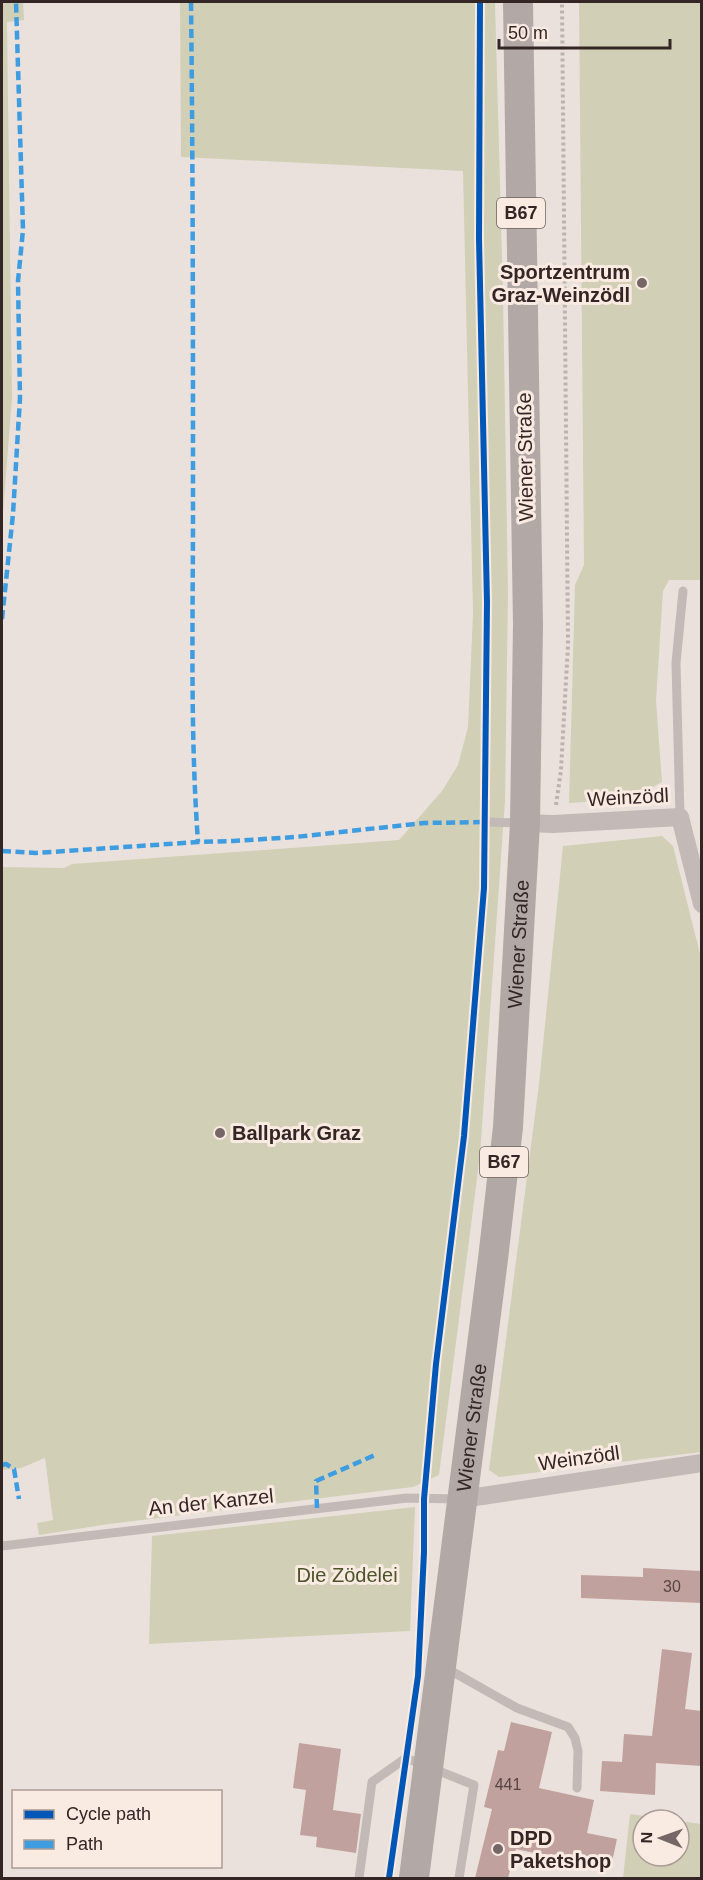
<svg xmlns="http://www.w3.org/2000/svg" width="703" height="1880" viewBox="0 0 703 1880" font-family="Arial,sans-serif">
<rect width="100%" height="100%" fill="#ebe1dc"/>
<g fill="#d1cfb6">
<polygon points="2,2 23,2 24,20 7,22 12,398 2,526"/>
<polygon points="180,2 495,2 503,293 508,592 505,801 480,1155 439,1475 413,1487 109,1524 39,1535 37,1523 53,1520 45,1458 21,1468 2,1470 2,867 64,868 72,864 399,840 442,791 458,765 468,727 473,613 463,171 181,157"/>
<polygon points="579,2 701,2 702,580 669,580 663,591 656,701 662,782 631,799 569,803 575,585 584,565"/>
<polygon points="662,836 673,846 702,962 701,1452 499,1477 489,1470 539,1084 563,846"/>
<polygon points="415,1507 410,1631 149,1644 152,1536"/>
<polygon points="630,1814 672,1820 643,1820 643,1856 679,1856 679,1821 701,1824 701,1878 623,1878"/>
</g>
<g fill="#c0a19d">
<polygon points="643,1568 702,1571 702,1603 581,1598 581,1575 643,1577"/>
<polygon points="662,1649 692,1653 685,1709 702,1711 702,1766 656,1763 655,1795 600,1791 602,1761 622,1762 624,1734 652,1736"/>
<polygon points="511,1722 552,1732 539,1788 594,1800 587,1833 617,1839 612,1862 582,1855 580,1863 516,1849 508,1878 475,1878 492,1809 484,1807 498,1750 504,1751"/>
<polygon points="299,1743 341,1749 333,1810 361,1814 356,1853 316,1847 317,1837 300,1835 306,1790 293,1788"/>
</g>
<g fill="none" stroke-linecap="round" stroke-linejoin="round">
<polyline stroke="#bcb2ae" stroke-width="4" stroke-dasharray="3 3" stroke-linecap="butt" points="556,805 561,770 568,645 562,2"/>
<g stroke="#c3b9b6" stroke-width="9">
<polyline points="680,817 676,663 683,591"/>
<polyline points="486,822 522,823"/>
<polyline points="2,1546 407,1498 458,1499"/>
<polyline points="446,1668 517,1708 568,1727 575,1738 578,1751 577,1788"/>
<polyline points="359,1878 372,1782 406,1758 474,1785 459,1878"/>
</g>
<g stroke="#c3b9b6" stroke-width="18">
<polyline points="525,823 553,824 680,817 702,904"/>
<polyline points="462,1499 702,1463"/>
</g>
<path stroke="#b2a8a5" stroke-width="30" id="s1" d="M414,1878L493,1259L508,1127L525,823L528,625L518,2"/>
<g stroke="#3e9ce0" stroke-width="4.5" stroke-dasharray="9 4.5" stroke-linecap="butt">
<path d="M191,2C193,171 193,341 193,510C193,620 190,731 198,842"/>
<polyline points="2,619 13,514 20,398 18,281 23,230 16,2"/>
<polyline points="2,851 36,853 198,842 233,841 295,837 424,823 486,822"/>
<polyline points="2,1465 6,1464 14,1469 19,1499"/>
<polyline points="317,1508 316,1481 375,1455"/>
</g>
<defs>
<polyline id="cycleway" points="389,1878 418,1676 424,1552 424,1499 436,1364 464,1136 484,888 487,602 479,239 480,2"/>
</defs>
<use href="#cycleway" stroke="#f9eae2" stroke-width="10"/>
<use href="#cycleway" stroke="#0057b8" stroke-width="6"/>
</g>
<g fill="#746765" stroke="#f9eae2" stroke-width="2">
<circle cx="642" cy="283" r="6"/>
<circle cx="220" cy="1133" r="6"/>
<circle cx="498" cy="1849" r="6"/>
</g>
<g text-anchor="middle" dominant-baseline="central" stroke-width="6" stroke-linejoin="round" paint-order="stroke">
<g font-size="16" fill="#574543">
<text x="672" y="1586">30</text>
<text x="508" y="1784">441</text>
</g>
<g fill="#f9eae2" stroke="#6f615e" stroke-width="1.5">
<rect x="497" y="198" width="48" height="30" rx="4.5"/>
<rect x="480" y="1147" width="48" height="30" rx="4.5"/>
</g>
<g font-size="18" font-weight="bold" fill="#342625">
<text x="521" y="213">B67</text>
<text x="504" y="1162">B67</text>
</g>
<g font-size="20" font-weight="bold" fill="#342625" stroke="#f9eae2" text-anchor="start">
<text x="630" y="272" text-anchor="end">Sportzentrum<tspan x="630" dy="23">Graz-Weinzödl</tspan></text>
<text x="232" y="1133">Ballpark Graz</text>
<text x="510" y="1838">DPD<tspan x="510" dy="23">Paketshop</tspan></text>
</g>
<g font-size="20" fill="#342625" stroke="#f9eae2">
<text transform="translate(525 457) rotate(-91)">Wiener Straße</text>
<text transform="translate(628 797) rotate(-3)">Weinzödl</text>
<text stroke="none"><textPath href="#s1" startOffset="940">Wiener Straße</textPath></text>
<text stroke="none"><textPath href="#s1" startOffset="454">Wiener Straße</textPath></text>
<text transform="translate(579 1458) rotate(-8)">Weinzödl</text>
<text transform="translate(211 1502) rotate(-6)">An der Kanzel</text>
</g>
<g font-size="20" fill="#4b5328" stroke="#f9eae2">
<text x="347" y="1575">Die Zödelei</text>
</g>
</g>
<rect width="703" height="1880" fill="none" stroke="#342625" stroke-width="6"/>
<rect x="12" y="1790" width="210" height="78" fill="#f9eae2" stroke="#aa9c96" stroke-width="1.5"/>
<rect x="24" y="1810" width="30" height="9" fill="#0057b8" stroke="#aa9c96" stroke-width="1.5"/>
<text x="66" y="1820" font-size="18" fill="#342625">Cycle path</text>
<rect x="24" y="1840" width="30" height="9" fill="#3e9ce0" stroke="#aa9c96" stroke-width="1.5"/>
<text x="66" y="1850" font-size="18" fill="#342625">Path</text>
<g transform="translate(661 1838) rotate(271)"><circle r="28" fill="#f9eae2" stroke="#aa9c96" stroke-width="1.5"/>
<path d="M0-4.5L10 22L0 15L-10 22Z" fill="#746765"/>
<text y="-9" font-size="16" font-weight="bold" text-anchor="middle" fill="#342625">N</text>
</g>
<path d="M499 39v9h171v-9" fill="none" stroke="#342625" stroke-width="3"/>
<text x="508" y="39" font-size="18" fill="#342625" stroke="#f9eae2" stroke-width="4.5" paint-order="stroke">50 m</text>
</svg>
